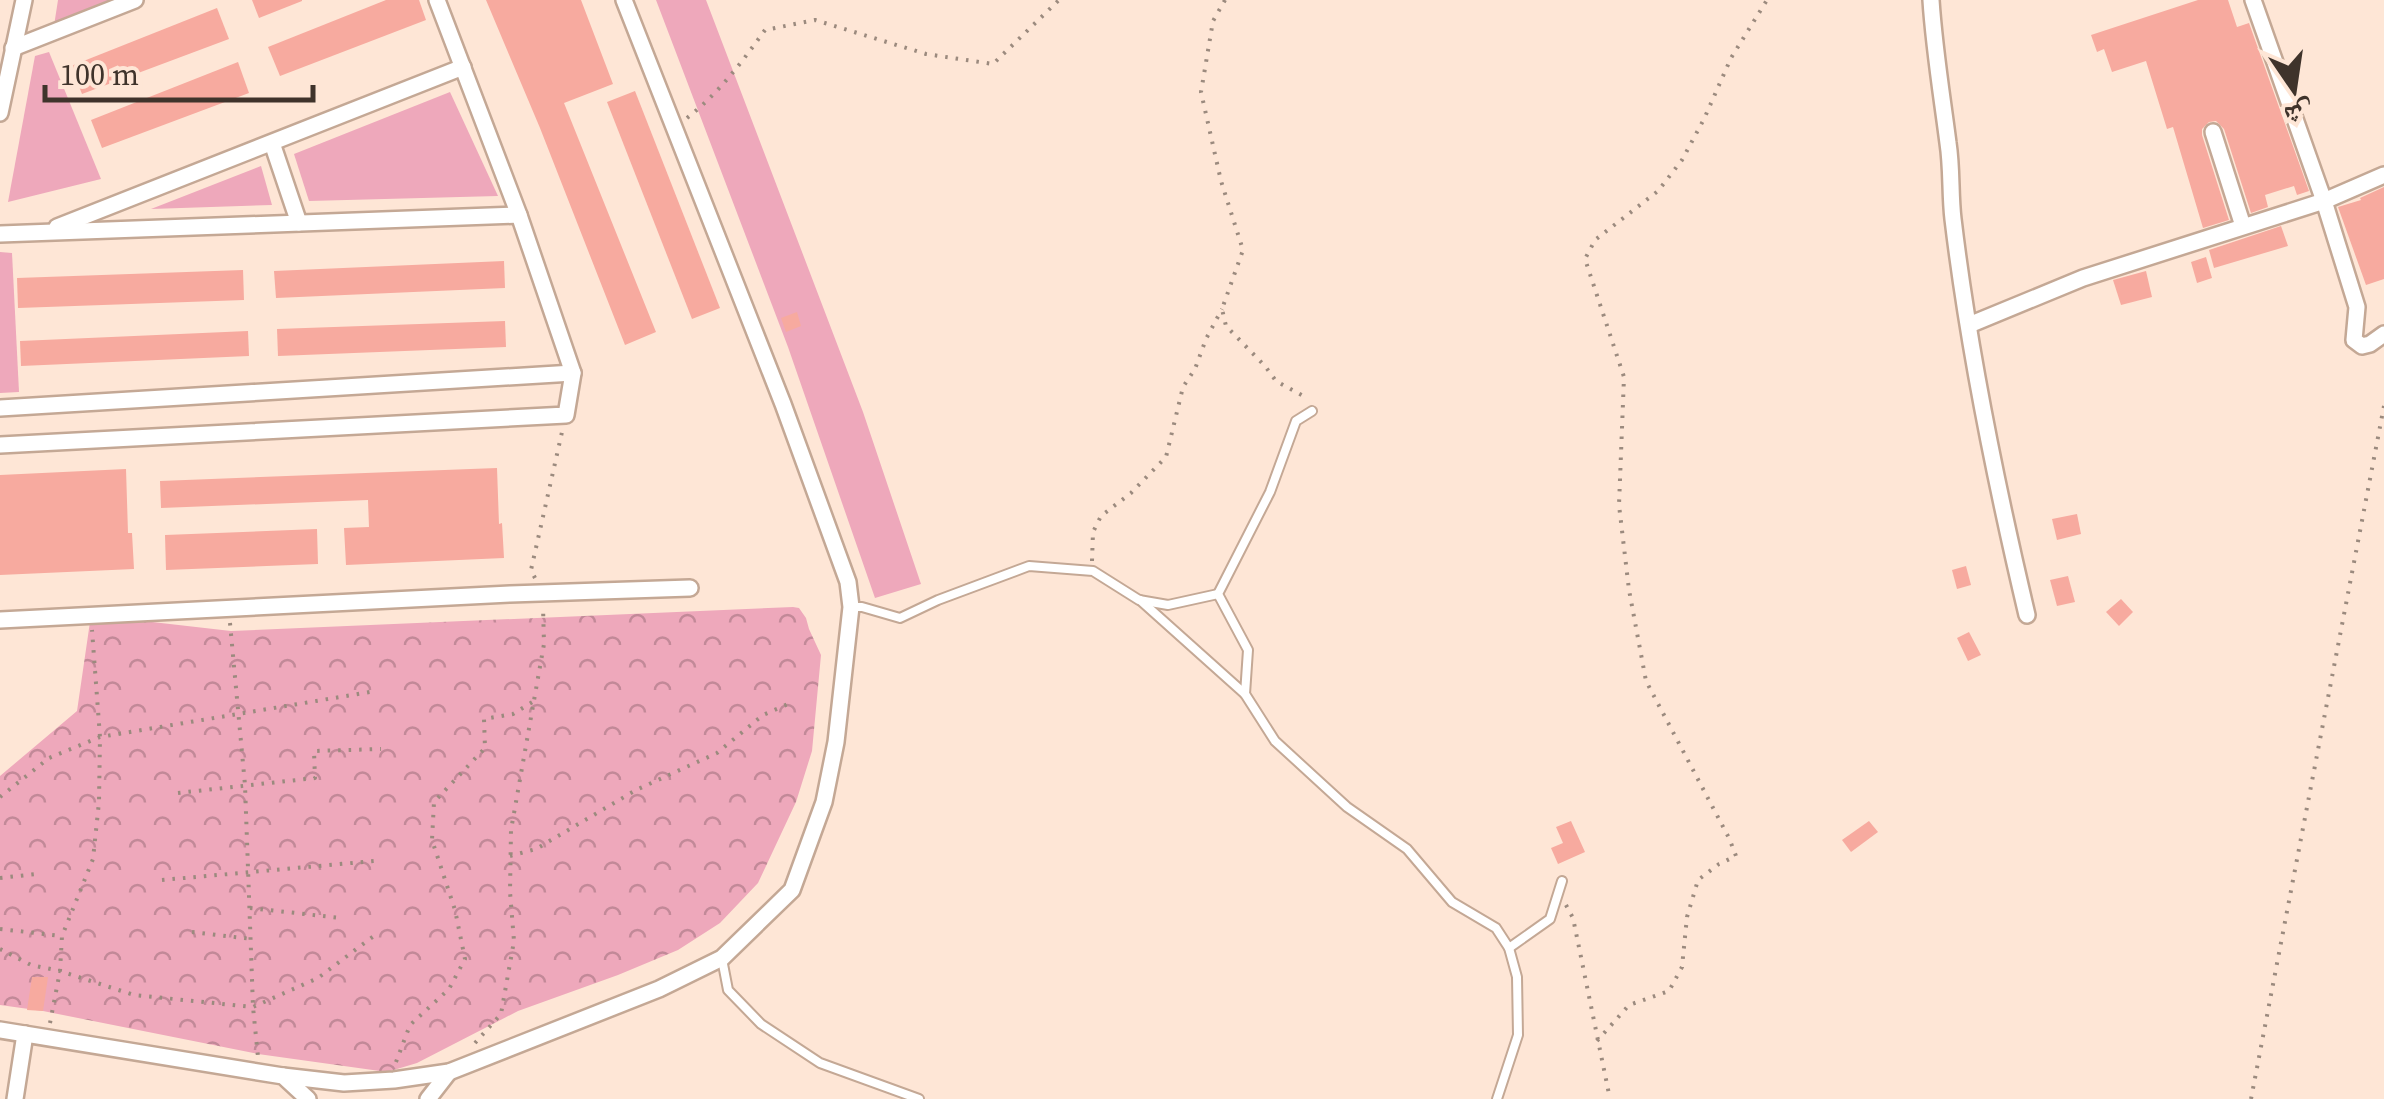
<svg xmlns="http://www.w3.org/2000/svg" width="2384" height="1099" viewBox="0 0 2384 1099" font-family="'Source Serif 4','Noto Naskh Arabic',serif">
<defs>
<pattern id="forest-crowns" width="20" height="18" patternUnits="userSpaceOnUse" patternTransform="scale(2.5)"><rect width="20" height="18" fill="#eea8bb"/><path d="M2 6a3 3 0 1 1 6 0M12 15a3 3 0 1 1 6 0" fill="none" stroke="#c28998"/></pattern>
</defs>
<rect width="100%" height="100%" fill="#fee6d6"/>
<g fill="#eea8bb">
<polygon points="58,0 122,0 53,32"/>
<polygon points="656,0 706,0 863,412 921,584 875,598 788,347"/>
<polygon points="49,52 101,179 8,202 35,56"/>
<polygon points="450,92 498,196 309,201 294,154"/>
<polygon points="261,166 272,205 151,209"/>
<polygon points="0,252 12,253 19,392 0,393"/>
</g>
<polygon fill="url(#forest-crowns)" points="793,607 799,608 806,618 809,629 821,655 812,751 796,802 758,883 720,923 678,950 618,975 518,1011 417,1063 387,1072 258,1054 43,1011 0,1005 0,776 77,711 91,615 231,631"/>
<g fill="#f7aa9f">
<polygon points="252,0 302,0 302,1 259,18"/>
<polygon points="386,0 419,0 426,20 280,76 268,47"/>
<polygon points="486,0 581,0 613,84 564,103 656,332 625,345 540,128"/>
<polygon points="2198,0 2228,0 2237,27 2249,23 2309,191 2297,195 2294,186 2265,195 2268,207 2251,213 2224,129 2216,121 2209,122 2202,129 2202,135 2229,220 2203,228 2173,127 2167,129 2146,61 2112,72 2104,49 2097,52 2091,35"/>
<polygon points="217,8 229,39 82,94 71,66"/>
<polygon points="238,62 249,93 102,148 91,120"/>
<polygon points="635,91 720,308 692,319 607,102"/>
<polygon points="2384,187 2384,279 2366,285 2338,207 2361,200 2360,198"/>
<polygon points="2281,226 2288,246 2214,268 2209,250"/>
<polygon points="2206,257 2212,278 2197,283 2191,262"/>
<polygon points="504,261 505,288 276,298 274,271"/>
<polygon points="243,270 244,300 18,308 17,278"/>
<polygon points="2146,271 2152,297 2121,305 2113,280"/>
<polygon points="797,312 801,326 786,332 781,318"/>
<polygon points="505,321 506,347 278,356 277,329"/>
<polygon points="248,331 249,356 21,366 20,341"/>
<polygon points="497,468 499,524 502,523 504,558 346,565 344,528 369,527 368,500 161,508 160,481"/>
<polygon points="126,469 128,533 132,533 134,569 0,575 0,475"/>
<polygon points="2077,514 2081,534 2057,540 2052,519"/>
<polygon points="317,529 318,564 166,570 165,535"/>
<polygon points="1966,566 1971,585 1957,589 1952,570"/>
<polygon points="2068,576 2075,602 2057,606 2050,580"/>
<polygon points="2121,599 2133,612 2119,626 2106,612"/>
<polygon points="1969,632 1981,655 1968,661 1957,638"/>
<polygon points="1571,821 1585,852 1558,864 1551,848 1563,843 1556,827"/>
<polygon points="1869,821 1878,832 1851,852 1842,840"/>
<polygon points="32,977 48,977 43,1011 27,1010"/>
</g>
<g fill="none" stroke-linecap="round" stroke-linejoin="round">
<defs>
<g id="lane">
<polyline points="1312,411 1296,421 1270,492 1218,594 1248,650 1245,694 1275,741 1347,807 1407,849 1452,902 1496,928 1509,948 1517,977 1518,1035 1497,1099"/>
<polyline points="1140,600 1245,694"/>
<polyline points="851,607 862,607 900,618 938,600 1029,566 1093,571 1139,600 1168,605 1218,594"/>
<polyline points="1509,948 1550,919 1562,881"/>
<polyline points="722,959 728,990 761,1024 820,1063 919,1099"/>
</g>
<g id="street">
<path d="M1931,0C1934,48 1942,96 1948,143C1952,169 1950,194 1953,219C1969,353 1996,484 2027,615"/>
<polyline points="2253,0 2324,201 2357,307 2354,340 2362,346 2370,344 2384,334"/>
<polyline points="13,48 135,0"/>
<polyline points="0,113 24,0"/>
<polyline points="2213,132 2243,226"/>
<polyline points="272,143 299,223"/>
<polyline points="57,227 463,67"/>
<polyline points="0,234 519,215"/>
<polyline points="1969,325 2083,278 2324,201 2384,175"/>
<polyline points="0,408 573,373"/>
<polyline points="0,445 566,415 573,373 519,215 437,0"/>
<polyline points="0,620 510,594 690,588"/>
<polyline points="0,1030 283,1076 308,1099"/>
<polyline points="283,1076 344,1083 394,1080 449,1072 659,989 722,958 792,890 824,802 836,742 851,607 848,582 783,404 624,0"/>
<polyline points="15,1099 25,1034"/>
<polyline points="428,1099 449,1072"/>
</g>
</defs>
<use href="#lane" stroke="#c4a895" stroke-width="12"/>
<use href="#street" stroke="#c4a895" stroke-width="20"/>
<g stroke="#9b8a7e" stroke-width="4" stroke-dasharray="2.5 8" stroke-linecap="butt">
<polyline points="1225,0 1213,21 1201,92 1221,181 1243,250 1222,309 1226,326 1265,366 1276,381 1307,398"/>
<path d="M687,118C719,93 742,62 765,30L815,20L926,54L993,64L1059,0"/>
<polyline points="1092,561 1093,532 1101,516 1131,493 1166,457 1183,387 1195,369 1206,339 1222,309"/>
<polyline points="535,578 531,570 562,432"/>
<polyline points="230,623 245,785 253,1007 258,1057"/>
<polyline points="178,793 315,778 314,751 381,749"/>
<polyline points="0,797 49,758 100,737 376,691"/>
<polyline points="510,856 536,849 636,790 717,753 763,715 788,704"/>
<polyline points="0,878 36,874"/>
<polyline points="162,880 374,861"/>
<polyline points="1566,905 1573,918 1610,1099"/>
<polyline points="250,908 341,918"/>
<polyline points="0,929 62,936"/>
<polyline points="192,932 252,939"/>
<polyline points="0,949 31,965 60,971 134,995 253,1007 318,978 379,932"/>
<polyline points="50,1023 60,971 62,936 93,859 99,802 100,737 92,630"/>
<polyline points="1597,1041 1629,1005 1669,991 1682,967 1687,917 1698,880 1719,864 1736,856 1729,838 1646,681 1629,590 1619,505 1624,377 1585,259 1595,240 1658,191 1682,160 1704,119 1731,58 1767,0"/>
<polyline points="475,1043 501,1014 514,941 510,892 511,830 544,644 543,606"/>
<polyline points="396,1062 410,1025 449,989 465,959 455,910 432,840 434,802 485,748 484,719 513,714 534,701"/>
<polyline points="2251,1099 2384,406"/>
</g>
<use href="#lane" stroke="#fff" stroke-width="8"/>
<use href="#street" stroke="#fff" stroke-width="15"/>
</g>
<g transform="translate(2294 90) rotate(167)" stroke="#fee6d6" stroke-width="8" paint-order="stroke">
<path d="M0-8L18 38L0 25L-18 38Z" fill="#3f332b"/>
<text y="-15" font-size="28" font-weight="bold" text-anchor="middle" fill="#3f332b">ش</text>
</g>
<path d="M45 85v15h268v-15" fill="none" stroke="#3f332b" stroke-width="5"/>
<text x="60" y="85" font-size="30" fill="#3f332b" stroke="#fee6d6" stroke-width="8" paint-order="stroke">100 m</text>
</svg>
